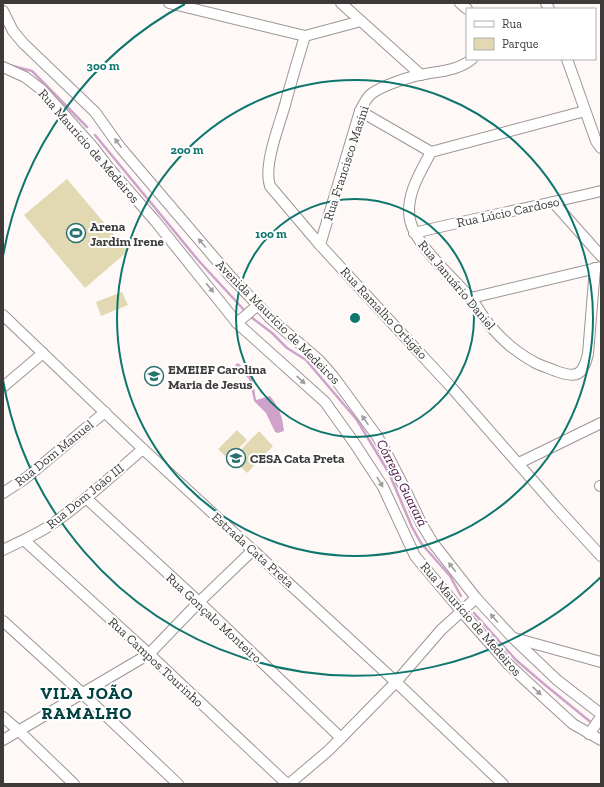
<svg xmlns="http://www.w3.org/2000/svg" width="604" height="787" viewBox="0 0 604 787" font-family="'Zilla Slab',serif">
<rect width="100%" height="100%" fill="#fef9f7"/>
<g fill="#e2d9b3">
<polygon points="67,179 128,251 85,288 24,215"/>
<polygon points="122,292 128,305 101,316 96,302"/>
<polygon points="237,430 247,440 228,459 218,449"/>
<polygon points="259,431 273,446 247,473 232,459"/>
</g>
<path fill="#cea2c9" d="M238,363L252,375L256,400L270,396C280,409 282,416 284,431L278,433L275,432L266,413L254,401L249,379L235,365Z"/>
<g fill="none" stroke-linecap="round" stroke-linejoin="round">
<g stroke="#cea2c9" stroke-width="2.5">
<polyline points="9,65 32,71 87,127"/>
<polyline points="95,135 198,260 245,311"/>
<polyline points="251,317 272,333 287,348 306,360 357,420 389,473 412,527 421,543 450,576 461,596"/>
<polyline points="474,613 516,660 544,684 593,724"/>
</g>
<defs>
<g id="minor">
<polyline points="169,3 305,36 361,21"/>
<polyline points="341,3 421,75"/>
<polyline points="460,3 467,9"/>
<polyline points="546,3 549,9"/>
<polyline points="3,11 13,31 23,43 95,112 120,147 230,276 271,319 319,360 333,376 377,436 387,454 405,489 421,523 433,543 476,598 513,638 557,680 601,714"/>
<path d="M305,36C298,59 291,82 285,105C279,126 263,166 270,186L320,245L452,388L557,508L601,556"/>
<polyline points="567,59 596,141 601,148"/>
<polyline points="3,67 25,77 42,90 52,101 93,147 109,168 156,222 237,323 325,402 355,444 383,487 415,556 462,612 508,664 550,703 573,724 601,740"/>
<polyline points="360,111 431,152"/>
<path d="M585,111L431,152C420,173 405,196 410,220C415,244 452,277 469,296C476,304 481,314 488,323C500,338 517,353 534,362C541,366 549,368 556,371C577,379 583,375 588,354L595,268"/>
<polyline points="553,202 601,256"/>
<path d="M414,233C476,218 539,206 601,191"/>
<path d="M320,245L360,111C363,105 366,99 370,95C380,86 411,76 425,74C442,71 459,70 472,59"/>
<polyline points="471,298 601,267"/>
<polyline points="3,315 143,449 396,682 503,784"/>
<polyline points="237,323 258,305"/>
<polyline points="3,387 43,353"/>
<polyline points="519,463 601,423"/>
<polyline points="600,486 601,486"/>
<polyline points="3,493 26,478 105,412"/>
<polyline points="86,498 199,602 341,738"/>
<polyline points="24,540 149,654 287,784"/>
<path d="M3,550C20,541 37,535 52,524C85,502 113,474 143,449"/>
<polyline points="3,621 82,693 178,784"/>
<polyline points="514,638 601,662"/>
<polyline points="3,717 19,731 74,784"/>
<polyline points="589,734 601,717"/>
<polyline points="3,740 149,654 199,602 253,550"/>
<polyline points="289,784 328,751 341,738 396,682 441,630 476,598"/>
</g>
</defs>
<use href="#minor" stroke="#9e9593" stroke-width="12"/>
<use href="#minor" stroke="#fff" stroke-width="10"/>
</g>
<defs><path id="oneway-solid" d="M-6-.8H1V-3.2L6.5 0L1 3.2V.8H-6Z"/></defs>
<g fill="#9e9c9c">
<use href="#oneway-solid" transform="translate(118 143) rotate(-126)"/>
<use href="#oneway-solid" transform="translate(202 243) rotate(-130)"/>
<use href="#oneway-solid" transform="translate(210 288) rotate(51)"/>
<use href="#oneway-solid" transform="translate(301 380) rotate(43)"/>
<use href="#oneway-solid" transform="translate(365 420) rotate(-125)"/>
<use href="#oneway-solid" transform="translate(380 482) rotate(60)"/>
<use href="#oneway-solid" transform="translate(452 567) rotate(-128)"/>
<use href="#oneway-solid" transform="translate(494 618) rotate(-132)"/>
<use href="#oneway-solid" transform="translate(537 691) rotate(43)"/>
</g>
<g fill="none" stroke="#0f766e" stroke-width="2">
<circle cx="355" cy="318" r="119"/>
<circle cx="355" cy="318" r="238"/>
<path d="M601 577A357 357 0 0 1 3 380M3 256A357 357 0 0 1 185 4"/>
</g>
<defs>
<symbol id="stadium-ring" viewBox="-11 -11 22 22"><circle r="9.5" fill="#fff" stroke="#287270" stroke-width="1.5"/><path d="M0-5a6.5 5 0 1 0 0 10a6.5 5 0 1 0 0-10ZM-3.5-1.8h7v3.6h-7Z" fill="#287270"/></symbol>
<symbol id="school-ring" viewBox="-11 -11 22 22"><circle r="9.5" fill="#fff" stroke="#287270" stroke-width="1.5"/><path d="M0-5L7-2L0 1L-7-2ZM-4 1L0 2.5L4 1V4Q0 6-4 4Z" fill="#287270"/></symbol>
</defs>
<g fill-rule="evenodd">
<use href="#stadium-ring" x="65" y="222" width="22" height="22"/>
<use href="#school-ring" x="143" y="365" width="22" height="22"/>
<use href="#school-ring" x="225" y="447" width="22" height="22"/>
</g>
<g text-anchor="middle" dominant-baseline="central" stroke-width="4" stroke-linejoin="round" paint-order="stroke">
<g font-size="13" fill="#3d3a39" stroke="#fff">
<text transform="translate(89 146) rotate(49)">Rua Mauricio de Medeiros</text>
<text transform="translate(346 163) rotate(-72)">Rua Francisco Masini</text>
<text transform="translate(508 212) rotate(-12)">Rua Lúcio Cardoso</text>
<text transform="translate(457 285) rotate(50)">Rua Januário Daniel</text>
<text transform="translate(384 313) rotate(47)">Rua Ramalho Ortigão</text>
<text transform="translate(278 322) rotate(45)">Avenida Maurício de Medeiros</text>
<text transform="translate(54 453) rotate(-39)">Rua Dom Manuel</text>
<text transform="translate(85 496) rotate(-39)">Rua Dom João III</text>
<text transform="translate(253 550) rotate(42)">Estrada Cata Preta</text>
<text transform="translate(214 618) rotate(43)">Rua Gonçalo Monteiro</text>
<text transform="translate(471 619) rotate(49)">Rua Mauricio de Medeiros</text>
<text transform="translate(156 662) rotate(43)">Rua Campos Tourinho</text>
</g>
<g font-size="13" font-weight="bold" fill="#3d3a39" stroke="#fff" text-anchor="start">
<text x="90" y="226">Arena<tspan x="90" dy="15">Jardim Irene</tspan></text>
<text x="168" y="369">EMEIEF Carolina<tspan x="168" dy="15">Maria de Jesus</tspan></text>
<text x="250" y="458">CESA Cata Preta</text>
</g>
<g font-size="14" font-style="italic" fill="#461143" stroke="#fff">
<text transform="translate(402 483) rotate(63)">Córrego Guarará</text>
</g>
<g font-size="17" font-weight="bold" letter-spacing="1" fill="#004241" stroke="#fff">
<text x="87" y="693">VILA JOÃO<tspan x="87" dy="20">RAMALHO</tspan></text>
</g>
</g>
<circle cx="355" cy="318" r="6" fill="#0f766e" stroke="#fff" stroke-width="2"/>
<g font-size="12" text-anchor="middle" font-weight="bold" fill="#0f766e" stroke="#fff" stroke-width="4" stroke-linejoin="round" paint-order="stroke">
<text x="103" y="70">300 m</text>
<text x="187" y="154">200 m</text>
<text x="271" y="238">100 m</text>
</g>
<rect width="604" height="787" fill="none" stroke="#3d3a39" stroke-width="8"/>
<rect x="466" y="8" width="130" height="52" fill="#ffffff" stroke="#b1b0b0"/>
<rect x="474" y="21" width="20" height="6" fill="#ffffff" stroke="#b1b0b0"/>
<text x="502" y="28" font-size="12" fill="#3d3a39">Rua</text>
<rect x="474" y="38" width="20" height="12" fill="#e2d9b3" stroke="#b1b0b0"/>
<text x="502" y="48" font-size="12" fill="#3d3a39">Parque</text>
</svg>
